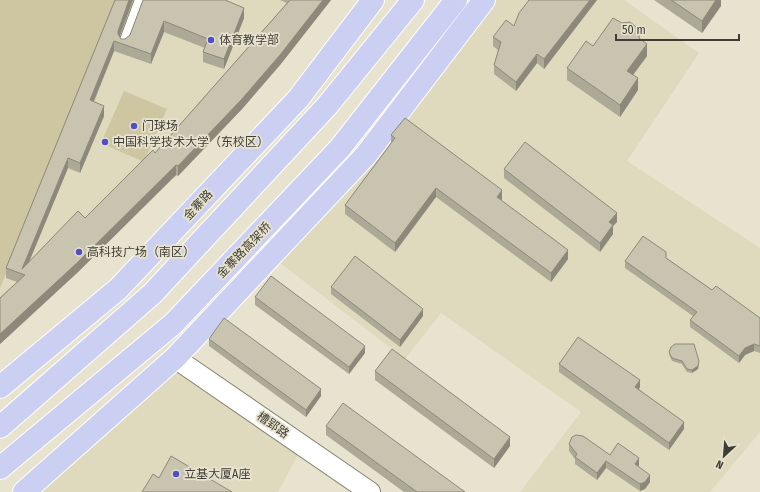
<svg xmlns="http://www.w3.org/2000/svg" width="760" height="492" viewBox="0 0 760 492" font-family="'Fira Sans Condensed','Noto Sans SC',sans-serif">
<rect width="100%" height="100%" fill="#e8e3cf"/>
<g fill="#dfd9be">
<polygon points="0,0 331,0 178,176 170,181 78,272 0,344"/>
<polygon points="484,0 624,0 699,53 627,161 760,248 760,432 710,492 520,492 581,412 441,313 405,359 271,256"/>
<polygon points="175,358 303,446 278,492 24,492"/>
</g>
<g fill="#cec6a0">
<polygon points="0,0 116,0 0,288"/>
<polygon points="124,91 167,109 144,162 101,143"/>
</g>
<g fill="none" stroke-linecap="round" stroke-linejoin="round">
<defs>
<polyline id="service" points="124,43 140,0"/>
<polyline id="minor" points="175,358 370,492"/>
<g id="trunk">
<polyline points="0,387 118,289 298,99 373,0"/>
<polyline points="0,427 152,294 327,106 413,0"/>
<polyline points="0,468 173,324 340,148 456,0"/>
<polyline points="24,492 175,358 366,155 484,0"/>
</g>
</defs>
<use href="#service" stroke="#878370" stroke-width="12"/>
<use href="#minor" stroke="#878370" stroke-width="22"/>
<use href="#trunk" stroke="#fff" stroke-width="24"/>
<use href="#service" stroke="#fff" stroke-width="10"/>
<use href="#minor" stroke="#fff" stroke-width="20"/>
<use href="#trunk" stroke="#cbd0f3" stroke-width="22"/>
</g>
<g fill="#aca997">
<polygon points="115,0 133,0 119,37 121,39 125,39 130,35 143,0 244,18 224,69 203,62 203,52 205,48 164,32 151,64 114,51 94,102 104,116 80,173 68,168 29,262 85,218 155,153 287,3 280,0 331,0 280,65 242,109 178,176 176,175 78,272 0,344 0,298 17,282 6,278 6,268"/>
<polygon points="529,0 597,0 544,69 537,63 516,91 494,74 494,65 498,50 493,46 493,37 514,26"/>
<polygon points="654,0 721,0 721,6 702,33"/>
<polygon points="640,39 647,56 633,75 638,90 620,117 567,80 567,68 593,46"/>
<polygon points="391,135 502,199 501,201 568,259 551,282 436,197 395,252 345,214 345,205 391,143"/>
<polygon points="504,169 617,222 613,226 613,234 600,252 504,178"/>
<polygon points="666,258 712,290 760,318 760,353 754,351 745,355 739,363 690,327 690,320 693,316 625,268 625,261"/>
<polygon points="331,287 423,316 400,347 331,294"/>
<polygon points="255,297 365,353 349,374 255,305"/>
<polygon points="209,339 321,396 306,417 209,346"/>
<polygon points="669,352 699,364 698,369 692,373 687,372 682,364 672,361 669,354"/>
<polygon points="559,364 640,387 639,389 684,429 669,450 559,372"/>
<polygon points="375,371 510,446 494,468 375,380"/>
<polygon points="326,426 465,492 404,492 326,435"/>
<polygon points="569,444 610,455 639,465 638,466 650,482 645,489 640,491 606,468 597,480 575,464 575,459 569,451"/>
</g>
<g fill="#8c897b">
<polygon points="129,0 133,0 118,41 118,44 118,31"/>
<polygon points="323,0 331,0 280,65 242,109 178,176 178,166"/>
<polygon points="590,0 597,0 544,69 544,59"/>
<polygon points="716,0 721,0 721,6 702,33 702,21"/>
<polygon points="244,8 244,18 224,69 224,59"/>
<polygon points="164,21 164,32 151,64 151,54"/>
<polygon points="114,41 114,51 90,110 90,100"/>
<polygon points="647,44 647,56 627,83 627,71"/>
<polygon points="537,54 537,63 516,91 516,82"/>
<polygon points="638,78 638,90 620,117 620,105"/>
<polygon points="104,106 104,116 80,173 80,163"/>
<polygon points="68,158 68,168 24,274 22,269"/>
<polygon points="176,165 176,175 78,272 0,344 0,334"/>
<polygon points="436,188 436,197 395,252 395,243"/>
<polygon points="502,190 502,199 497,206 497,197"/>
<polygon points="617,213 617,222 613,226 613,234 600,252 600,243 609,222"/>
<polygon points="568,250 568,259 551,282 551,273"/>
<polygon points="423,309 423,316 400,347 400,340"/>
<polygon points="754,344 754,351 745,355 739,363 739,356 745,348"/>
<polygon points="365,346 365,353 349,374 349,367"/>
<polygon points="699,361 698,369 692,373 692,370"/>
<polygon points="640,380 640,387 635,394 635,387"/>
<polygon points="321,389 321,396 306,417 306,410"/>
<polygon points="684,422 684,429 669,450 669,443"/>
<polygon points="510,437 510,446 494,468 494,459"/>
<polygon points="639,458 639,465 635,471 635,464"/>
<polygon points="606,461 606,468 597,480 597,473"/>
<polygon points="650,475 650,482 645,489 640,491 640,484"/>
</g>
<g fill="#c8c4b0" stroke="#8c897b">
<polygon points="115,0 129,0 118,31 118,34 121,39 125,39 130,35 143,0 225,0 244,8 224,59 203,52 208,39 164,21 151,54 114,41 90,100 104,106 80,163 68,158 22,269 78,211 85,218 153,150 155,153 290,0 323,0 280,55 242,99 178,166 176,165 78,262 0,334 0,298 25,275 6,268"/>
<polygon points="529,0 590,0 544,59 537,54 516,82 494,65 501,42 493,37 506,20 514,26 519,13"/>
<polygon points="671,0 716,0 702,21"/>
<polygon points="613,18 622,23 630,22 640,30 639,38 647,44 627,71 638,78 620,105 567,68 586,41 593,46"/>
<polygon points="405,118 502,190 497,197 568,250 551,273 436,188 395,243 345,205 395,138 391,135"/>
<polygon points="525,142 617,213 609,222 613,225 600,243 504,169"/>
<polygon points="643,236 666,252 666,258 712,290 716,286 760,318 760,346 754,344 745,348 739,356 690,320 697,312 625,261"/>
<polygon points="355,256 423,309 400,340 331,287"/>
<polygon points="271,276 365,346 349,367 255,297"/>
<polygon points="224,318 321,389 306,410 209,339"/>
<polygon points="578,337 640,380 635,387 684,422 669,443 559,364"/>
<polygon points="675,344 694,344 699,361 698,366 692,370 687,369 682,361 672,358 669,352 671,347"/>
<polygon points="392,349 510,437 494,459 375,371"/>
<polygon points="343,403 465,492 417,492 326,426"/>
<polygon points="576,435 583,436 610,455 618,443 639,458 635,464 650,475 645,482 640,484 606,461 597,473 575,457 577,454 569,444 572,437"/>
<polygon points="171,456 232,492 142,492 153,474 159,478"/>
</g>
<g fill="#504fc6" stroke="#e8e3cf" stroke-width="1.5">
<circle cx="211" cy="40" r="4"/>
<circle cx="134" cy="126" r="4"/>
<circle cx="105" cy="142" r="4"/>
<circle cx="79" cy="252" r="4"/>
<circle cx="176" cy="474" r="4"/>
</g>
<g text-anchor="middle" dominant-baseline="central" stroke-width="3.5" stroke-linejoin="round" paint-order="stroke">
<g font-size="12" fill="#3f3d35" stroke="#e8e3cf" text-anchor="start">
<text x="219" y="40">体育教学部</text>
<text x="142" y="126">门球场</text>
<text x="113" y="142">中国科学技术大学（东校区）</text>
<text x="87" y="252">高科技广场（南区）</text>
<text x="184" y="474">立基大厦A座</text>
</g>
<g font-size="12" fill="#3f3d35" stroke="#e8e3cf">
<text transform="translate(198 205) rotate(-47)">金寨路</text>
<text transform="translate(244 250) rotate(-46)">金寨路高架桥</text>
<text transform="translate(273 425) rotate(35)">槽郢路</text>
</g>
</g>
<g transform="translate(724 456) rotate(206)" stroke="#e8e3cf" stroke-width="3" paint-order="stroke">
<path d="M0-3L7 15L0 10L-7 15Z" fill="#3f3d35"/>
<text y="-6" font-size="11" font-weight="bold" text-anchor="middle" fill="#3f3d35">N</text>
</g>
<path d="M616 34v6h123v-6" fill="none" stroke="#3f3d35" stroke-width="2"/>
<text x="622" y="34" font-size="12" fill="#3f3d35" stroke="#e8e3cf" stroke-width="3" paint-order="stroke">50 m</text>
</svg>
